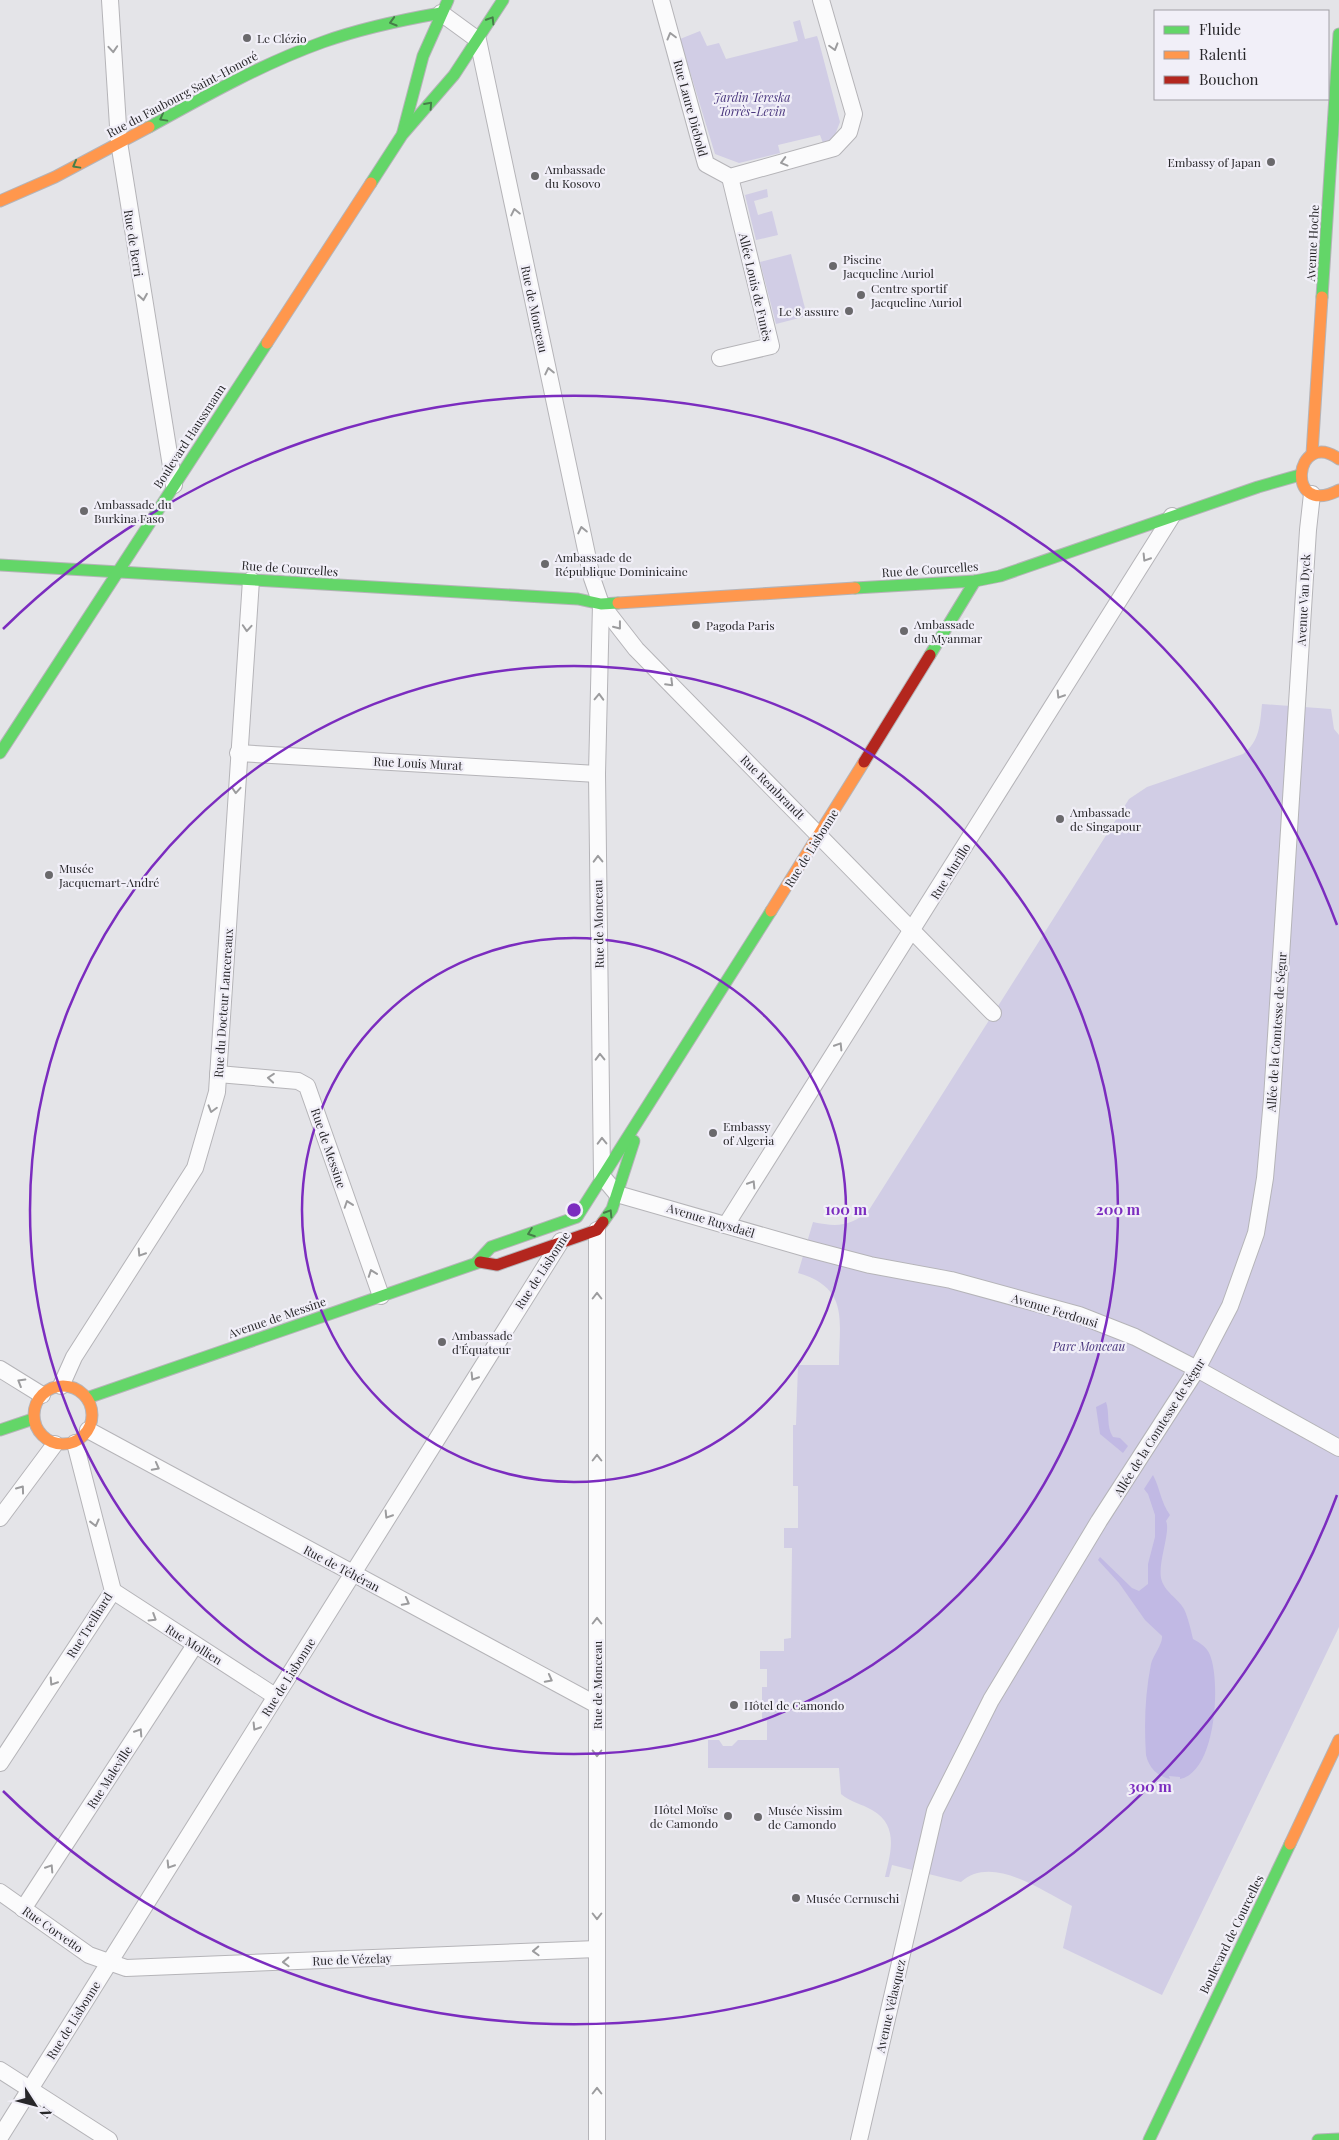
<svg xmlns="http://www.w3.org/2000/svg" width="1339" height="2140" viewBox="0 0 1339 2140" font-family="'Playfair Display',serif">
<rect width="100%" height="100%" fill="#e4e4e8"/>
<g fill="#d1cde5">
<polygon points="800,20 805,39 817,36 819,42 840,122 833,140 823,143 820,135 778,145 780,153 739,163 715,154 680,39 700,31 707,46 719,43 726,59 798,41 793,22"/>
<polygon points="767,189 768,197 754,201 758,215 772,211 778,235 756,240 745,195"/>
<polygon points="791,254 807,316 776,324 760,262"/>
<path d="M1262,704L1331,709L1334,729L1339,735V1627L1162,1995L1063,1948L1072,1906C1042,1891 992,1854 961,1882L892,1865L889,1877H885C891,1852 899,1825 872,1810C862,1804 850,1802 841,1794L839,1768H708V1740H719L723,1746H732L738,1740H767V1721H762V1687H767V1669H760V1651H784V1639L791,1638L792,1548H784V1528H798V1486H793V1425H796L798,1365H839C839,1321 850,1288 798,1273L813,1222C836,1227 851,1227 869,1210L1129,799L1147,787L1243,754C1260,741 1260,724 1262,704Z"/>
</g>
<g fill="#c1b9e4">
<path d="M1106,1402C1110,1413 1106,1427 1113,1437L1120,1438L1128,1446L1123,1453L1100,1434L1096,1407Z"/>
<path d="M1153,1475C1160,1488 1161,1503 1170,1515L1166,1521C1171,1531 1158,1561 1161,1578C1164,1592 1178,1598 1184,1609C1188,1617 1191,1631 1193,1639C1200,1643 1207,1647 1210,1655C1221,1683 1216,1772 1180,1779V1777L1169,1776L1170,1779C1157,1776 1149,1768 1146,1755C1144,1724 1145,1694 1151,1664C1153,1655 1163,1644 1162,1636L1145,1620L1119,1583L1098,1560L1100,1557L1132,1588L1139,1591L1148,1584V1564L1155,1537V1515L1148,1494L1144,1489Z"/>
</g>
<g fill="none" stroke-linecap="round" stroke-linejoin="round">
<defs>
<g id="street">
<polyline points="110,0 119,142 174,485"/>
<polyline points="661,0 706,164 730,177 834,148 849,132 854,114 821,0"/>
<polyline points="441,13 478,40 592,578 601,604 597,774 602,1176 617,1194 805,1248 870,1265 951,1280 1079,1315 1135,1337 1197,1369 1339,1448"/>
<polyline points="720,358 771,346 730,177"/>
<polyline points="601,604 636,649 993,1013"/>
<polyline points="238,753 597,774"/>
<polyline points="218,1074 298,1081 307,1086 381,1296"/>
<polyline points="726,1225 1172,516"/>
<polyline points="597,1230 597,2140"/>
<polyline points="0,1369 42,1395"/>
<polyline points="61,1386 74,1357 195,1168 217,1092 251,580"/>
<polyline points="88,1430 597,1705"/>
<polyline points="0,1518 55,1444"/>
<polyline points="113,1591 275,1696"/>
<polyline points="0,1763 113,1591 75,1443"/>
<polyline points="0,1892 89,1955 126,1968 597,1949"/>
<polyline points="23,1909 195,1645"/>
<polyline points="0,2070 109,2140"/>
<polyline points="0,2137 561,1241"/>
<polyline points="859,2140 935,1811 991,1700 1099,1521 1197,1369 1230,1306 1256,1233 1265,1178 1272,1099 1308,530 1312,494"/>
</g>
<g id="fast">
<path d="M149,127C205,96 262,64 323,42C362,28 401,20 441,13"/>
<polyline points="403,132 423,56 448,0"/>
<polyline points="371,183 402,135 454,75 503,0"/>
<polyline points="1322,297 1339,34"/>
<polyline points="0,565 578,599 601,604 618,603"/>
<polyline points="855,588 975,581 1000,576 1258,487 1300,475"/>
<polyline points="930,655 975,581"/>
<polyline points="0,753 267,343"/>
<polyline points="603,1222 612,1209 634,1141"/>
<polyline points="477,1262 491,1247 577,1217 771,911"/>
<polyline points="87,1398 480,1262"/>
<polyline points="0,1430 33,1419"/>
<polyline points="1149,2140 1290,1844"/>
<polyline points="1318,2140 1339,2139"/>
</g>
<g id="slow">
<polyline points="0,201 55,177 149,127"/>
<polyline points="267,343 371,183"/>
<polyline points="1312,454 1322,297"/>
<path d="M1339,459C1294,427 1284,519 1339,490"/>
<polyline points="618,603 855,588"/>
<polyline points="771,911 864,762"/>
<circle cx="63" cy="1415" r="29"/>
<polyline points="1290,1844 1339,1740"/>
</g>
<g id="jam">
<polyline points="864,762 930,655"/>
<polyline points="480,1262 497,1265 597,1230 603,1222"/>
</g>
</defs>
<use href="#street" stroke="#b5b4b8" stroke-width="18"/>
<use href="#fast" stroke="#b5b4b8" stroke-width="13"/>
<use href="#slow" stroke="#b5b4b8" stroke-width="13"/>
<use href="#jam" stroke="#b5b4b8" stroke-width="13"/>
<use href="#street" stroke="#fbfbfc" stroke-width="16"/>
<use href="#fast" stroke="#63d668" stroke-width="11"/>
<use href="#slow" stroke="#ff974d" stroke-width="11"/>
<use href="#jam" stroke="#b3261e" stroke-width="11"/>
</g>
<defs><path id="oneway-chevron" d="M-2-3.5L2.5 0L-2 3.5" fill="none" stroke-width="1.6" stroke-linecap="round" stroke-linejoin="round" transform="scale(1.25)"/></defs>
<g stroke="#467e49">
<use href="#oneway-chevron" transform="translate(491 20) rotate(-58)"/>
<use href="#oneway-chevron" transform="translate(393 22) rotate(164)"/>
<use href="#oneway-chevron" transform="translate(429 105) rotate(-48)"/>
<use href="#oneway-chevron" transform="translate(163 118) rotate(151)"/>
<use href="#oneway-chevron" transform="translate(76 165) rotate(151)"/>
<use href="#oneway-chevron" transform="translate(609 1213) rotate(-58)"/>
<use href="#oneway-chevron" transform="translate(531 1233) rotate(160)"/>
</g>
<g stroke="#9c9c9e">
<use href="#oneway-chevron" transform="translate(671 36) rotate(-105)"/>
<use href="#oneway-chevron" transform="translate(834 47) rotate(74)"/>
<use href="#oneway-chevron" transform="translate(113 49) rotate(86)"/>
<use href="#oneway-chevron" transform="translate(784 162) rotate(165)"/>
<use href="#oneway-chevron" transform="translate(515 212) rotate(-102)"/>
<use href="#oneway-chevron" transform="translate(143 297) rotate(81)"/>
<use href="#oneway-chevron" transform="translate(549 371) rotate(-102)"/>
<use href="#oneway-chevron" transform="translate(582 530) rotate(-102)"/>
<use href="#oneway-chevron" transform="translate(1146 558) rotate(122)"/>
<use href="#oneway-chevron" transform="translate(618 626) rotate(52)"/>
<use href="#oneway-chevron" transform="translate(247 628) rotate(94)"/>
<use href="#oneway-chevron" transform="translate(670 683) rotate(45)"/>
<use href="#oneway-chevron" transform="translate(1060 695) rotate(122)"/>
<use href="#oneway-chevron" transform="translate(599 697) rotate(-88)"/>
<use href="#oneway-chevron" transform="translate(236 790) rotate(94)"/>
<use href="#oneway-chevron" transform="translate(598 859) rotate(-91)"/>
<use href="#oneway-chevron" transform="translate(839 1046) rotate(-58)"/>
<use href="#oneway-chevron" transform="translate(600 1057) rotate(-91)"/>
<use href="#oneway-chevron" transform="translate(271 1078) rotate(-175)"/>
<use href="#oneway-chevron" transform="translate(212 1109) rotate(106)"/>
<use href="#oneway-chevron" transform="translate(602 1141) rotate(-91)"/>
<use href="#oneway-chevron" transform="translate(752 1184) rotate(-58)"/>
<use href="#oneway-chevron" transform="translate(348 1204) rotate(-109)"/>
<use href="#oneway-chevron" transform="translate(141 1253) rotate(123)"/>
<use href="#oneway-chevron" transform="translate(372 1273) rotate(-110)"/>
<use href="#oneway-chevron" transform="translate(597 1296) rotate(-90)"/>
<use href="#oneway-chevron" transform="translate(474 1377) rotate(122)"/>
<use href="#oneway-chevron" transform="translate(21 1382) rotate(-149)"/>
<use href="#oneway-chevron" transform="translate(597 1458) rotate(-90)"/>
<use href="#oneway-chevron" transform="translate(156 1467) rotate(28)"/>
<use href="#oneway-chevron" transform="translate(21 1489) rotate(-54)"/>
<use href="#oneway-chevron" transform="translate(388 1515) rotate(122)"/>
<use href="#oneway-chevron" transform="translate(95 1523) rotate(76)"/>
<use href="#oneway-chevron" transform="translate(406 1602) rotate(28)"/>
<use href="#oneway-chevron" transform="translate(153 1618) rotate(32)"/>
<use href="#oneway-chevron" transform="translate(597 1621) rotate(-90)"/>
<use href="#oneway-chevron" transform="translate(549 1679) rotate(28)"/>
<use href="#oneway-chevron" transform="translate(53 1682) rotate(123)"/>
<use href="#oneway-chevron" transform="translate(256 1727) rotate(122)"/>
<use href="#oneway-chevron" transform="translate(139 1732) rotate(-57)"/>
<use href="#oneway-chevron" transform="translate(597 1753) rotate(90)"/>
<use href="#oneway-chevron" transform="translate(170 1865) rotate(122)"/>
<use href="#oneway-chevron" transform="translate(50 1868) rotate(-57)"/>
<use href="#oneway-chevron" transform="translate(597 1916) rotate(90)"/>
<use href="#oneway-chevron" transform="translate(536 1951) rotate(178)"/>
<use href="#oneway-chevron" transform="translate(286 1962) rotate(178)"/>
<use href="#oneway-chevron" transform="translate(597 2091) rotate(-90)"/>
</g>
<g fill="none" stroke="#7b2cbf" stroke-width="2.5">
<circle cx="574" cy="1210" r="272"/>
<circle cx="574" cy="1210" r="544"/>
<path d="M1337 1495A815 815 0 0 1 3 1791M3 629A815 815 0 0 1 1337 925"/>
</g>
<g fill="#6a696c" stroke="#f1eff8" stroke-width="2">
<circle cx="247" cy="38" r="5"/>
<circle cx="1271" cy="162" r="5"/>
<circle cx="535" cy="176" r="5"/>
<circle cx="833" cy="266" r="5"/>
<circle cx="861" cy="295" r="5"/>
<circle cx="849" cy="311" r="5"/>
<circle cx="84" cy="511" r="5"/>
<circle cx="545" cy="564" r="5"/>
<circle cx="696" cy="625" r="5"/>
<circle cx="904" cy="631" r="5"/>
<circle cx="1060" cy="819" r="5"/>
<circle cx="49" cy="875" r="5"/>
<circle cx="713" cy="1133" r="5"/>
<circle cx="442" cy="1342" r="5"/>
<circle cx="734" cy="1705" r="5"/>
<circle cx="728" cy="1816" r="5"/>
<circle cx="758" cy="1817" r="5"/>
<circle cx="796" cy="1898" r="5"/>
</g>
<g text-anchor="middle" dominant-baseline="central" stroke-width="4.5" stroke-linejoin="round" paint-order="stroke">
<g font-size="12" fill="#28272a" stroke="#f1eff8" text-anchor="start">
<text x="257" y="38">Le Clézio</text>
<text x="1261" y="162" text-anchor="end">Embassy of Japan</text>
<text x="545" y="169">Ambassade<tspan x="545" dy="14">du Kosovo</tspan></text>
<text x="843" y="259">Piscine<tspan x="843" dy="14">Jacqueline Auriol</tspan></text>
<text x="871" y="288">Centre sportif<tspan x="871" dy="14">Jacqueline Auriol</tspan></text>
<text x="839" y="311" text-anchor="end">Le 8 assure</text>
<text x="94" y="504">Ambassade du<tspan x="94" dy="14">Burkina Faso</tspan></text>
<text x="555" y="557">Ambassade de<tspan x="555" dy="14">République Dominicaine</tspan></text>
<text x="914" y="624">Ambassade<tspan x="914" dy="14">du Myanmar</tspan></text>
<text x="706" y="625">Pagoda Paris</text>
<text x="1070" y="812">Ambassade<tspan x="1070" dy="14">de Singapour</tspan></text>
<text x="59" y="868">Musée<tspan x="59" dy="14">Jacquemart-André</tspan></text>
<text x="723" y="1126">Embassy<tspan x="723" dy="14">of Algeria</tspan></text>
<text x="452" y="1335">Ambassade<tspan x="452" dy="14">d'Équateur</tspan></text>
<text x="744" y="1705">Hôtel de Camondo</text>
<text x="718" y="1809" text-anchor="end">Hôtel Moïse<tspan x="718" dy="14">de Camondo</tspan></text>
<text x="768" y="1810">Musée Nissim<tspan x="768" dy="14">de Camondo</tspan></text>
<text x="806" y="1898">Musée Cernuschi</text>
</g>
<g font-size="12" fill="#28272a" stroke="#f1eff8">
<text transform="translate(182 94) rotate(-28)">Rue du Faubourg Saint-Honoré</text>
<text transform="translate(691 108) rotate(75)">Rue Laure Diebold</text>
<text transform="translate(134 243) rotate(81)">Rue de Berri</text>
<text transform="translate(1312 243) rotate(-87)">Avenue Hoche</text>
<text transform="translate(756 287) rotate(77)">Allée Louis de Funès</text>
<text transform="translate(535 309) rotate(78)">Rue de Monceau</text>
<text transform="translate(189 436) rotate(-57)">Boulevard Haussmann</text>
<text transform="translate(290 568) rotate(4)">Rue de Courcelles</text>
<text transform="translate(930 569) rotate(-4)">Rue de Courcelles</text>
<text transform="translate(1303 600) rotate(-87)">Avenue Van Dyck</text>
<text transform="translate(418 763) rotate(3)">Rue Louis Murat</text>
<text transform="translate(773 787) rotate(45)">Rue Rembrandt</text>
<text transform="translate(811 848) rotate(-58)">Rue de Lisbonne</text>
<text transform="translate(950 871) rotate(-58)">Rue Murillo</text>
<text transform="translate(598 924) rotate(-91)">Rue de Monceau</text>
<text transform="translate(223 1003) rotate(-86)">Rue du Docteur Lancereaux</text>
<text transform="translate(1276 1032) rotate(-86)">Allée de la Comtesse de Ségur</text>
<text transform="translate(329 1148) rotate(71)">Rue de Messine</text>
<text transform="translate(711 1220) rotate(17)">Avenue Ruysdaël</text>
<text transform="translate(542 1270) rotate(-57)">Rue de Lisbonne</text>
<text transform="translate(1055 1310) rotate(17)">Avenue Ferdousi</text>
<text transform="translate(277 1317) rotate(-19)">Avenue de Messine</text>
<text transform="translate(1159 1427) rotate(-58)">Allée de la Comtesse de Ségur</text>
<text transform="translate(342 1568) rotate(28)">Rue de Téhéran</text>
<text transform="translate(89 1625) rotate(-58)">Rue Treilhard</text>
<text transform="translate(194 1644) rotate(32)">Rue Mollien</text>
<text transform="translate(288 1677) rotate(-58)">Rue de Lisbonne</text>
<text transform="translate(597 1685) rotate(-90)">Rue de Monceau</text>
<text transform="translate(109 1777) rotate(-57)">Rue Maleville</text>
<text transform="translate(53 1929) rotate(35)">Rue Corvetto</text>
<text transform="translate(1231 1934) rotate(-64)">Boulevard de Courcelles</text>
<text transform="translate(352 1959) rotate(-2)">Rue de Vézelay</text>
<text transform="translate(890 2006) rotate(-77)">Avenue Vélasquez</text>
<text transform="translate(73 2020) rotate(-58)">Rue de Lisbonne</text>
</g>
<g font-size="12" font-style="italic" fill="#4a377e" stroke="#f1eff8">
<text x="752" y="97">Jardin Tereska<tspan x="752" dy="14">Torrès-Levin</tspan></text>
<text x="1089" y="1346">Parc Monceau</text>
</g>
</g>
<circle cx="574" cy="1210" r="8" fill="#7b2cbf" stroke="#f1eff8" stroke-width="2.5"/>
<g font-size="15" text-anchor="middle" font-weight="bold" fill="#7b2cbf" stroke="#f1eff8" stroke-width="4.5" stroke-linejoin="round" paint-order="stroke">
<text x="846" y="1215">100 m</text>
<text x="1118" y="1215">200 m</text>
<text x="1150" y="1792">300 m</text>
</g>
<rect x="1154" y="10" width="175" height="90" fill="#f1eff8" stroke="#a19fa6"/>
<rect x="1164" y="26" width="25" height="8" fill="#63d668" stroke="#a19fa6"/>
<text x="1199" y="35" font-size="15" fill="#28272a">Fluide</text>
<rect x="1164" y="51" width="25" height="8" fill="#ff974d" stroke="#a19fa6"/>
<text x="1199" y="60" font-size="15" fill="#28272a">Ralenti</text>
<rect x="1164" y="76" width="25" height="8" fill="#b3261e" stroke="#a19fa6"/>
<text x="1199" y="85" font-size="15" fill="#28272a">Bouchon</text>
<g transform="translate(35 2105) rotate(126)" stroke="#f1eff8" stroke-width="4" paint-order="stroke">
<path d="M0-4L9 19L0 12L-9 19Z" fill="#28272a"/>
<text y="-8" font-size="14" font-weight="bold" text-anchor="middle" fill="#28272a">N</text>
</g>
</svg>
